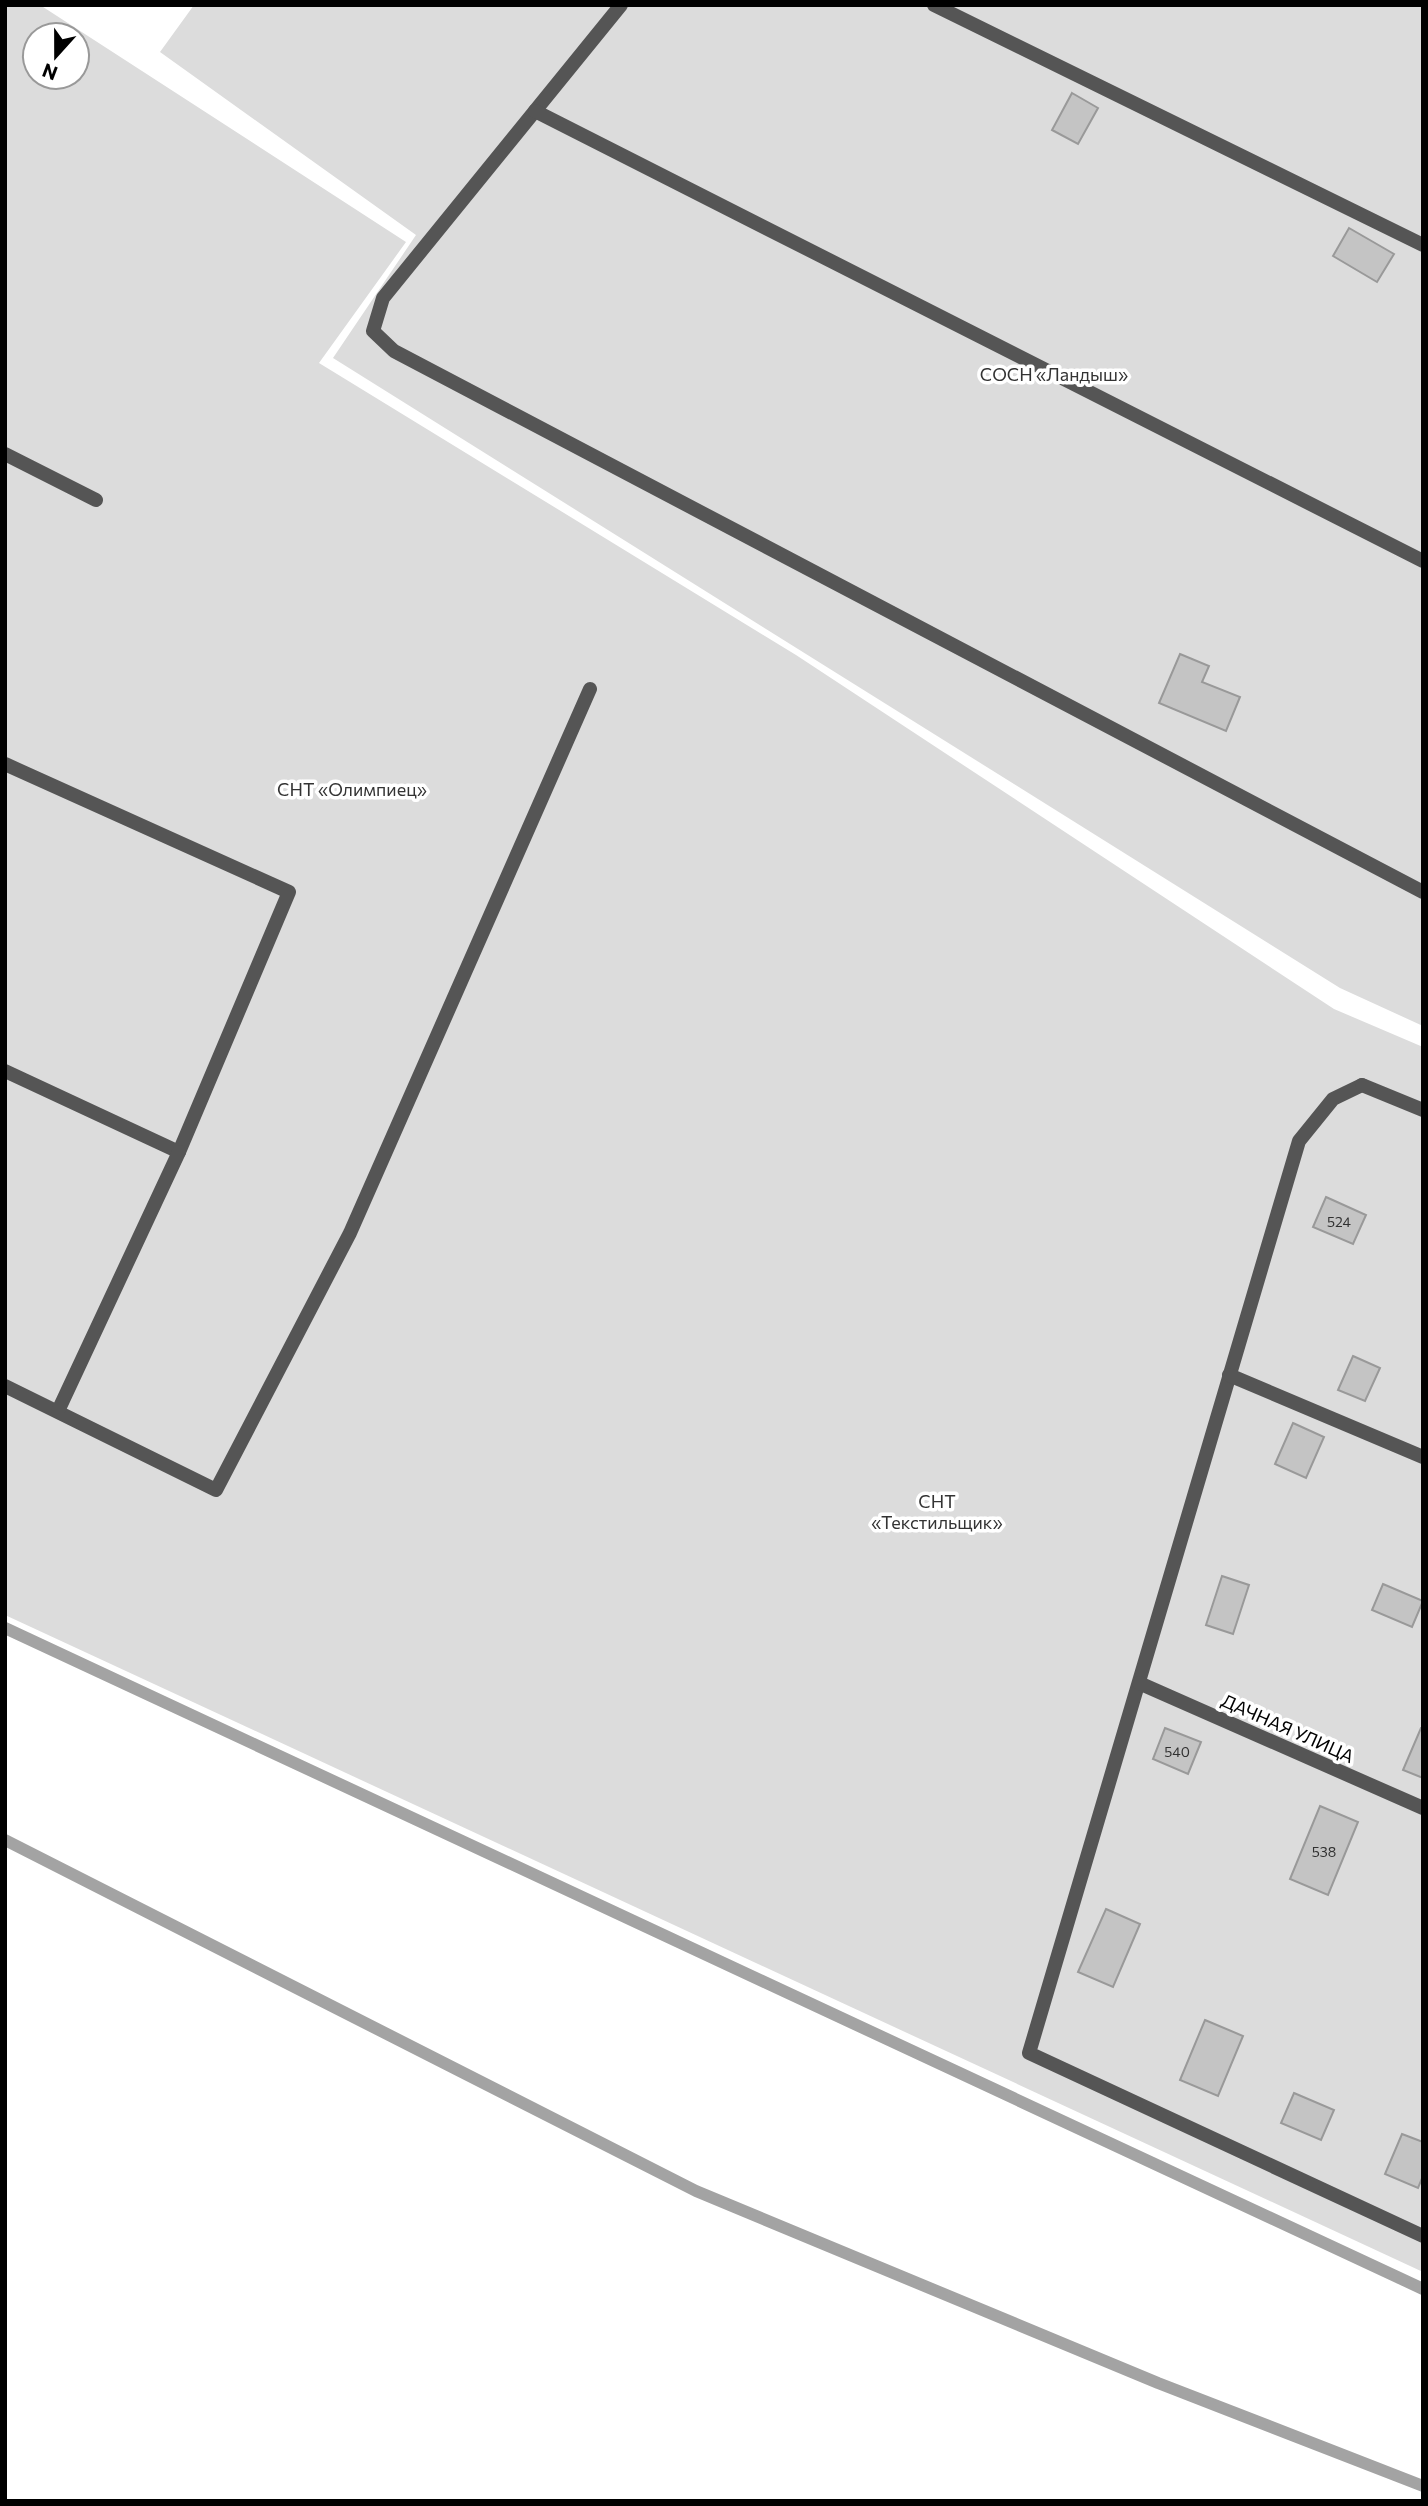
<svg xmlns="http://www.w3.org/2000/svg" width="1428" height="2506" viewBox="0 0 1428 2506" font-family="Commissioner,sans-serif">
<rect width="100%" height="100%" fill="#fff"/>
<g fill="#dcdcdc" fill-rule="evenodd">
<path d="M5,5H40L406,242L319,363L796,655L1334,1009L1423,1047V2272L5,1615ZM35,35H77V77H35Z"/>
<polygon points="194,5 1423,5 1423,1026 1340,988 333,358 416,235 160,52"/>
</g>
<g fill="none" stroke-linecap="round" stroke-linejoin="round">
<g stroke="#a3a3a3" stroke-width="12">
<polyline points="5,1628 1423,2289"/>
<polyline points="5,1840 696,2191 1158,2383 1423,2486"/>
</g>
</g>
<g fill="#c4c4c4" stroke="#999" stroke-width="2">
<polygon points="1072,93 1098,108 1078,144 1052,130"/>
<polygon points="1349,228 1394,254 1377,282 1333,256"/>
<polygon points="1180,654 1209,666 1202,682 1240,697 1226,731 1159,703"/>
<polygon points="1326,1197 1366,1215 1353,1244 1313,1227"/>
<polygon points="1353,1356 1380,1368 1365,1401 1338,1390"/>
<polygon points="1293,1423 1324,1437 1306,1478 1275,1464"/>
<polygon points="1222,1576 1249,1585 1233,1634 1206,1625"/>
<polygon points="1383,1584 1423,1601 1412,1627 1372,1610"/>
<polygon points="1165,1728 1201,1742 1188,1774 1153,1759"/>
<polygon points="1421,1728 1423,1728 1423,1778 1403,1770"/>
<polygon points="1320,1806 1358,1822 1328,1895 1290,1879"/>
<polygon points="1106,1909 1140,1924 1113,1987 1078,1972"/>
<polygon points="1205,2020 1243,2036 1218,2096 1180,2080"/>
<polygon points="1294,2093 1334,2110 1321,2140 1281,2123"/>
<polygon points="1402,2134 1423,2142 1423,2176 1418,2188 1385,2174"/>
</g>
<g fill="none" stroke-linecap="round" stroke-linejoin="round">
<g stroke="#555" stroke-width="14">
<polyline points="621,5 383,298 373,331 394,351 1423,892"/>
<polyline points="934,5 1423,245"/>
<polyline points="535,111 1423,561"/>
<polyline points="5,454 96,500"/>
<polyline points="5,764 289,892 179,1152 5,1071"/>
<polyline points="1362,1085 1333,1099 1299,1141 1029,2053 1423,2236"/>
<polyline points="5,1386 216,1490 350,1233 590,689"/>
<polyline points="58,1411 179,1152"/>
</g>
<g stroke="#555" stroke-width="14">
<polyline points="1362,1085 1423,1110"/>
<polyline points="1229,1375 1423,1457"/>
<polyline points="1139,1683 1423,1808"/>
</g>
</g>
<g text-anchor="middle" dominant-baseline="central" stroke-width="7" stroke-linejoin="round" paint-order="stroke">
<g font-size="14" fill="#313131">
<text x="1339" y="1221">524</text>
<text x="1177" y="1751">540</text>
<text x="1324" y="1851">538</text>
</g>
<g font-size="18" fill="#333" stroke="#fff">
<text x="1054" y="374">СОСН «Ландыш»</text>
<text x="352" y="789">СНТ «Олимпиец»</text>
<text x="937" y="1501">СНТ<tspan x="937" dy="21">«Текстильщик»</tspan></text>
</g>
<g font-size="18" fill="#000" stroke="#fff">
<text transform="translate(1288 1728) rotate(24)">ДАЧНАЯ УЛИЦА</text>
</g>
</g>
<rect width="1428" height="2506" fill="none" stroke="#000000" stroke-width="14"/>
<g transform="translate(56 56) rotate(201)"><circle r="33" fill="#ffffff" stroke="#999999" stroke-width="2"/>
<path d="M0-5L12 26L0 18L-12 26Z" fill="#000000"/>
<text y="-10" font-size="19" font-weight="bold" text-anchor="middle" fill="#000000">N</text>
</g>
</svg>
